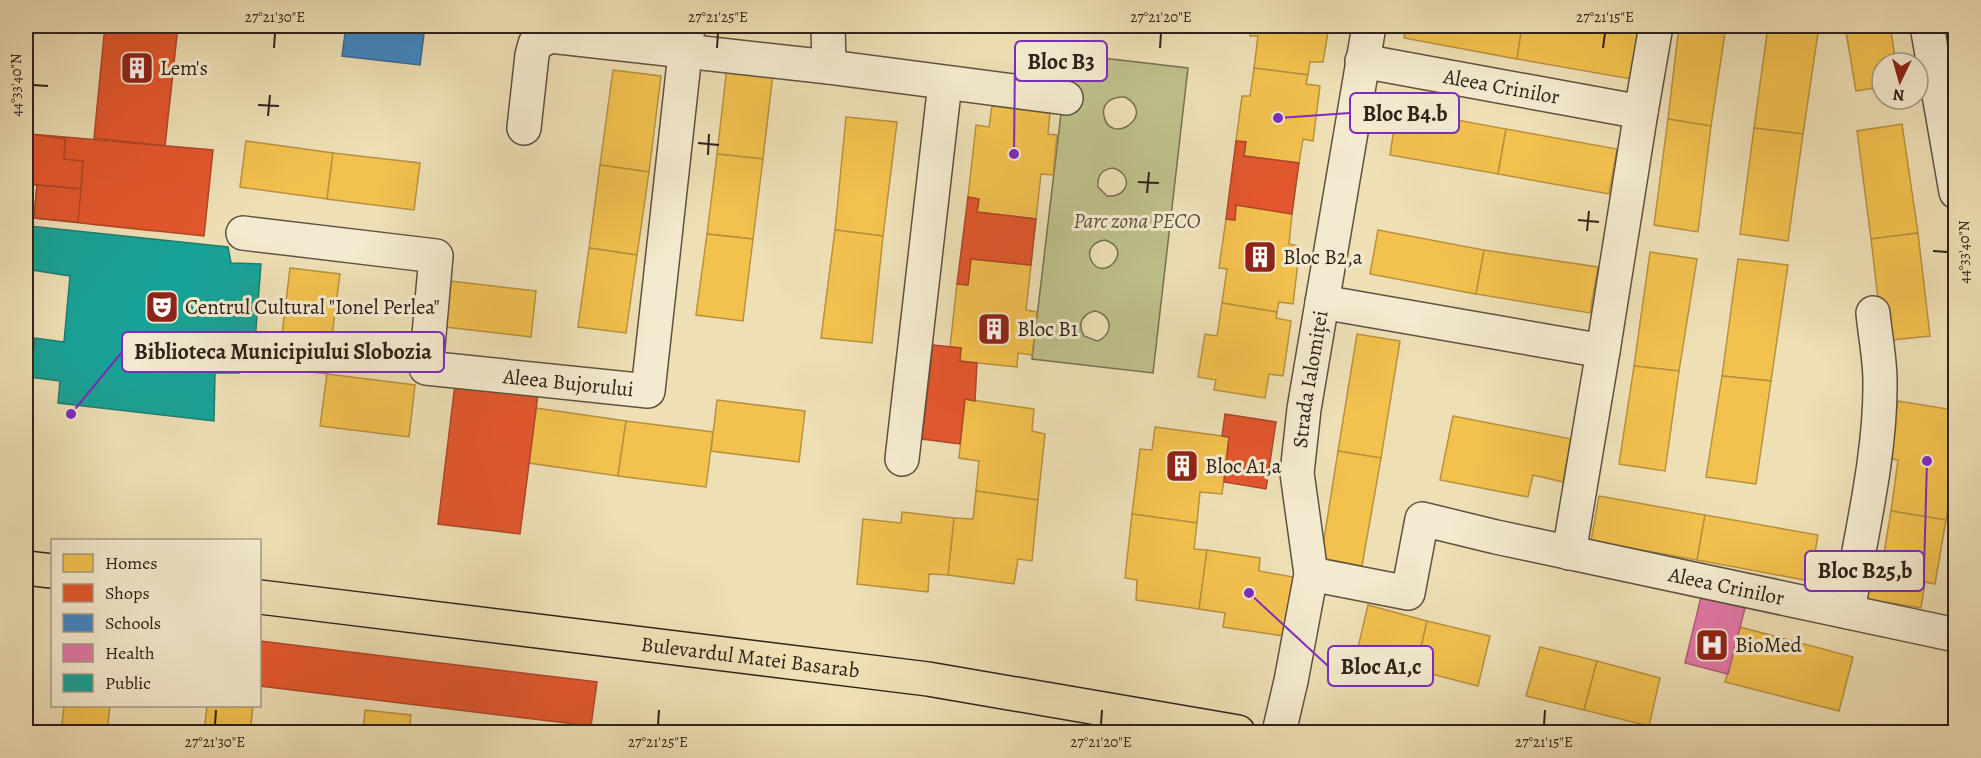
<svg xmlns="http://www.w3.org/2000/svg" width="1981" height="758" viewBox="0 0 1981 758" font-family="Alegreya,serif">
<rect width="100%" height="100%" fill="#eedfb5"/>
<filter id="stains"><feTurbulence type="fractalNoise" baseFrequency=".00333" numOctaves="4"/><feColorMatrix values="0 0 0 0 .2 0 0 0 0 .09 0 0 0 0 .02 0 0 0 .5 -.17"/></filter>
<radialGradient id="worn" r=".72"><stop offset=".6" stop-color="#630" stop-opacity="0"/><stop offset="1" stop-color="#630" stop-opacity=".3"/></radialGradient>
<path fill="#bec08a" stroke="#767152" stroke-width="1.5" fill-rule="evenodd" d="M1068,54L1188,68L1153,373L1032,359ZM1125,97C1158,115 1110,147 1104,116C1101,103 1113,96 1125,97ZM1113,168C1134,174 1129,198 1107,196L1098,187C1097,176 1102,169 1113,168ZM1105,240C1136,250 1102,284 1091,260C1086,249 1095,241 1105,240ZM1095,311C1113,315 1114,335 1097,341L1084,336C1077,324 1082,314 1095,311Z"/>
<g fill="#f2c14e" stroke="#b8913e" stroke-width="1.5">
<polygon points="1251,26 1329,26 1323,62 1310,62 1308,75 1254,68 1258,36 1250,36"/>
<polygon points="1406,26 1522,26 1517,59 1404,38"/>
<polygon points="1522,26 1595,26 1640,34 1631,79 1517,59"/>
<polygon points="1679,26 1726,26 1711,126 1668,119"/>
<polygon points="1768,26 1819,26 1803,134 1754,128"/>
<polygon points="1845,26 1890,26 1896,63 1882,63 1882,87 1856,91"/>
<polygon points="728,59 774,65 763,159 717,154"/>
<polygon points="1254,68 1308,75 1306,84 1320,86 1313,141 1303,139 1299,163 1244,156 1246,142 1236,141 1242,96 1250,96"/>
<polygon points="613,70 661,76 649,172 600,165"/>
<polygon points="992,106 1050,113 1048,134 1057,135 1053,175 1041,174 1036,219 977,212 979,199 968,197 976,125 989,127"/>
<polygon points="1397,109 1506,129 1498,174 1390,155"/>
<polygon points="846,117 897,122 883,236 835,230"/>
<polygon points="1668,119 1711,126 1698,232 1654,225"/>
<polygon points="1902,124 1918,233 1871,239 1857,131"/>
<polygon points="1754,128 1803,134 1788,241 1740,234"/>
<polygon points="1506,129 1617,149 1609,194 1498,174"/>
<polygon points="246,141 333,153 327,199 240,187"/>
<polygon points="333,153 420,163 414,210 327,199"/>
<polygon points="717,154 763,159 753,239 707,234"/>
<polygon points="95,164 159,172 153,231 90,224"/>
<polygon points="600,165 649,172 637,255 589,248"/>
<polygon points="1236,205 1292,214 1289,244 1300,246 1293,304 1279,302 1277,312 1222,303 1227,269 1219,268 1226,219 1235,220"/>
<polygon points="835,230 883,236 872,343 821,338"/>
<polygon points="1378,230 1484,250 1476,294 1370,274"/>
<polygon points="1918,233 1930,336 1883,341 1871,239"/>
<polygon points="707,234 753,239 743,321 696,315"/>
<polygon points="589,248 637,255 626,333 578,327"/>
<polygon points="1484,250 1598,267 1590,313 1476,294"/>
<polygon points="1650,252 1697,259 1679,371 1634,366"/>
<polygon points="971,259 1031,265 1026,310 1037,312 1032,355 1018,353 1017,367 960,361 961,348 950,347 957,284 968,285"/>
<polygon points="1738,259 1788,265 1771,381 1722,376"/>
<polygon points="290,268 340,274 327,374 278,368"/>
<polygon points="442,280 536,291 531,337 437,326"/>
<polygon points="1222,303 1277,312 1276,318 1291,321 1283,376 1269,374 1265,398 1214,390 1216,380 1198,377 1205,334 1217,336"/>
<polygon points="1357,334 1400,341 1381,458 1338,451"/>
<polygon points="1634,366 1679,371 1665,471 1619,464"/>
<polygon points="327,374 415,385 409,437 320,426"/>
<polygon points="1722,376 1771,381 1756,484 1706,477"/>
<polygon points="965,399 1034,409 1032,431 1045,434 1038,500 976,491 979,461 959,458"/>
<polygon points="717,400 805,411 799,462 711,451"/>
<polygon points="1898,401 1954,410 1948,451 1956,452 1956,461 1946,520 1891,511 1898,460 1889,458"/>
<polygon points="536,408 626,421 618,476 529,463"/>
<polygon points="1453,416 1571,439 1563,482 1533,475 1528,497 1440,480"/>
<polygon points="626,421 713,432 706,487 618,476"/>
<polygon points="1155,427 1229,437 1222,494 1200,492 1197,523 1132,514 1140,449 1152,450"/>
<polygon points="1338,451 1381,458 1362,566 1321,558"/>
<polygon points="976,491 1038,500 1032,561 1018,559 1014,584 948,575 954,518 973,519"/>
<polygon points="1599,496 1705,515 1697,560 1591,541"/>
<polygon points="1891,511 1946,520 1935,584 1925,582 1921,608 1866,599 1873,557 1883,559"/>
<polygon points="902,512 954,518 948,575 929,574 928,592 857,584 863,519 901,523"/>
<polygon points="1132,514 1197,523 1194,549 1207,550 1199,609 1136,600 1137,580 1125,578"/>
<polygon points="1705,515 1818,535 1810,581 1697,560"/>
<polygon points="1207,550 1260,558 1259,571 1299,578 1290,637 1223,627 1225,613 1199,609"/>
<polygon points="1368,605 1427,621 1416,670 1356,656"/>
<polygon points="1427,621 1490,636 1478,686 1416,670"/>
<polygon points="1740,627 1853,657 1839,711 1725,682"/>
<polygon points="1540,647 1597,661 1584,710 1526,696"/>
<polygon points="1597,661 1660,678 1649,726 1584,710"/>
<polygon points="64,706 110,706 107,732 61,732"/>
<polygon points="207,706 253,706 250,732 204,732"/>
<polygon points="365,710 411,715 409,732 363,732"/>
<polygon points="513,729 547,732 512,732"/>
</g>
<g fill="#e4572e" stroke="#ae4728" stroke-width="1.5">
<polygon points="105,26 178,26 165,146 94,138"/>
<polygon points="30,134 213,150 204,236 34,218 37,185 26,184"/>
<polygon points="30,134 65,139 64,159 83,161 81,189 26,184"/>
<polygon points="1236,141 1246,142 1244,156 1299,163 1292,214 1236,205 1235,220 1226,219"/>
<polygon points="37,185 81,189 78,222 34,218"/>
<polygon points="968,197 979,199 977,212 1036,219 1031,265 971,259 968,285 957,284"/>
<polygon points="933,345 961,348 960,361 977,363 975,401 965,399 960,444 922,439"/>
<polygon points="455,384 538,394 520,534 438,524"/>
<polygon points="1225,414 1276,422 1266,489 1224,482 1229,437 1222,436"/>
<polygon points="260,641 597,682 591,726 260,686"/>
</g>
<polygon fill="#3f88c5" stroke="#3a6991" stroke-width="1.5" points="346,26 373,29 373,26 425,26 420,65 342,56"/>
<polygon fill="#e377a8" stroke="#ad5e7d" stroke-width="1.5" points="1701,597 1745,608 1728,674 1685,663"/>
<polygon fill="#17a398" stroke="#1e7c72" stroke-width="1.5" points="29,226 228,247 231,263 261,264 253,367 239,373 215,373 214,421 58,403 60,381 30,377 35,338 64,342 70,276 26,269 26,247"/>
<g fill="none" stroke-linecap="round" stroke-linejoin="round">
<defs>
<g id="minor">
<polyline points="828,26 829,67"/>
<polyline points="1927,26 1956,192"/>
<path id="s1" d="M1362,61L1641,112L1603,351"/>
<polyline points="1641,112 1656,26"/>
<polyline points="524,128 532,55 535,44 550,36 829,67 1066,98"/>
<path id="s2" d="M243,233L436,256L426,368L648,391L688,26"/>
<polyline points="1322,302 1603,351 1569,553"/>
<polyline points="902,459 945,83"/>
<path id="s3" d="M1311,574L1408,593L1422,519L1496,537L1956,635"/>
<path d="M1848,612C1860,538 1881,456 1880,381C1880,359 1875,335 1873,313"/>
<path id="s4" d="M1279,732L1291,681L1311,574L1297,473L1304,409L1369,26"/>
</g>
<g id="major">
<polyline points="26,568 52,571"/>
<path id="s5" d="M260,597L928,679L1238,732"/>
</g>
</defs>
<use href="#minor" stroke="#5f5140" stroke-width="36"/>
<use href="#major" stroke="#2f2219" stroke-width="36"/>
<use href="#minor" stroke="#f4eacf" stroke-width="33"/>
<use href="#major" stroke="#eedfb5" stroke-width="33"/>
</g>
<path fill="none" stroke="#2f2219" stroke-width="2" d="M274,48L275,33M717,48L718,33M1160,48L1161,33M1603,48L1605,33M33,85L48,86M258,105L279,106M268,116L270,95M698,143L719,145M708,155L709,134M1138,182L1159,183M1147,193L1149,172M1578,220L1599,222M1587,231L1589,211M1933,251L1948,252M215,725L216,710M658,725L659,710M1101,725L1102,710M1544,725L1545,710"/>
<defs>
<symbol id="building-square" viewBox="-11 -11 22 22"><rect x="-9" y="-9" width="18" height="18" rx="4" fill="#8f2418" stroke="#f4eacf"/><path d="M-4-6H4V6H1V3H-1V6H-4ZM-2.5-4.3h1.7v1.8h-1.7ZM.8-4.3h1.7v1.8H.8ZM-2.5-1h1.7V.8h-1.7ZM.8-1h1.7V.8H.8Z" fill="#fff"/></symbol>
<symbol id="theatre-square" viewBox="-11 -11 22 22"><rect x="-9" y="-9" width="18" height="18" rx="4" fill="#8f2418" stroke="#f4eacf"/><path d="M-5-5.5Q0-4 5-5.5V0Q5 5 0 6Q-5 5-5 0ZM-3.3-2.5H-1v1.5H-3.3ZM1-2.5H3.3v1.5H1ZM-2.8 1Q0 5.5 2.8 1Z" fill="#fff"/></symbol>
<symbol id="hospital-square" viewBox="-11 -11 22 22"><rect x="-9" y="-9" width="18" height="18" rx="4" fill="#8f2418" stroke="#f4eacf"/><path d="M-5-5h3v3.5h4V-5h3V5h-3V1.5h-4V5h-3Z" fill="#fff"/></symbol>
</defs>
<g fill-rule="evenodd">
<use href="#building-square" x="118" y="49" width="38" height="38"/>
<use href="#building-square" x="1241" y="238" width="38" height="38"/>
<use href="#theatre-square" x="143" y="288" width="38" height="38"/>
<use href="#building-square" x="975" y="310" width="38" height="38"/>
<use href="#building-square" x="1163" y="447" width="38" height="38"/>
<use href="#hospital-square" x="1693" y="626" width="38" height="38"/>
</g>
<g text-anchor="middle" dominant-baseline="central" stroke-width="6" stroke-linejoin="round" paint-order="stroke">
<g font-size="21" fill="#2f2219" stroke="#f4eacf" text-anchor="start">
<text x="160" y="68">Lem's</text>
<text x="1283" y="257">Bloc B2,a</text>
<text x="185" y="307">Centrul Cultural "Ionel Perlea"</text>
<text x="1017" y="329">Bloc B1</text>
<text x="1205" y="466">Bloc A1,a</text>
<text x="1735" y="645">BioMed</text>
</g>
<g font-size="21" fill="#2f2219" stroke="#f4eacf">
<text stroke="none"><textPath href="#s1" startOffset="142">Aleea Crinilor</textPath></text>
<text stroke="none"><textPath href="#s4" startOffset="358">Strada Ialomiței</textPath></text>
<text stroke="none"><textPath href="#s2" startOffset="450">Aleea Bujorului</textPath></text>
<text stroke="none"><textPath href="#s3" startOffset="486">Aleea Crinilor</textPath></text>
<text stroke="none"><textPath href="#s5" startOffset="494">Bulevardul Matei Basarab</textPath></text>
</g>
<g font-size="21" font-style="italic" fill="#5a513b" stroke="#f4eacf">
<text x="1137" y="221">Parc zona PECO</text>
</g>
</g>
<path fill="none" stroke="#7b2cbf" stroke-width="2" d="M1014 154L1015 61M1278 118L1350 113M71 414L122 352M1927 461L1924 571M1249 593L1328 666"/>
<g fill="#7b2cbf" stroke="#f4eacf" stroke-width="2">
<circle cx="1014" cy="154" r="6"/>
<circle cx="1278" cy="118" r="6"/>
<circle cx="71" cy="414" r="6"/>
<circle cx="1927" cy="461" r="6"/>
<circle cx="1249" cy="593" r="6"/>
</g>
<g fill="#f4eacf" stroke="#7b2cbf" stroke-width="2">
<rect x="1015" y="41" width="92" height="40" rx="6"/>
<rect x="1350" y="93" width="109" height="40" rx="6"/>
<rect x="122" y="332" width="322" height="40" rx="6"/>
<rect x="1805" y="551" width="119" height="40" rx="6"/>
<rect x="1328" y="646" width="105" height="40" rx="6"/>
</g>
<g font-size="22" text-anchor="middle" font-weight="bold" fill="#2f2219">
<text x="1061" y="69">Bloc B3</text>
<text x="1405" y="121">Bloc B4.b</text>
<text x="283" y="359">Biblioteca Municipiului Slobozia</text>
<text x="1865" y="578">Bloc B25,b</text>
<text x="1381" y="674">Bloc A1,c</text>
</g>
<rect width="1981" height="758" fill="none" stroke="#eedfb5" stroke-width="66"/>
<rect x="51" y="539" width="210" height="168" fill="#f4eacf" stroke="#a59a86" stroke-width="1.5"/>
<rect x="63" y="554" width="30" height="18" fill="#f2c14e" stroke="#a59a86" stroke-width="1.5"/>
<text x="105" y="569" font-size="18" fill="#2f2219">Homes</text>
<rect x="63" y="584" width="30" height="18" fill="#e4572e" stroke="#a59a86" stroke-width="1.5"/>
<text x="105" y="599" font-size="18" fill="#2f2219">Shops</text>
<rect x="63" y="614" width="30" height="18" fill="#3f88c5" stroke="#a59a86" stroke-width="1.5"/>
<text x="105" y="629" font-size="18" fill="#2f2219">Schools</text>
<rect x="63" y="644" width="30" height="18" fill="#e377a8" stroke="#a59a86" stroke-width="1.5"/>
<text x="105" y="659" font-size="18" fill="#2f2219">Health</text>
<rect x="63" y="674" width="30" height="18" fill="#17a398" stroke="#a59a86" stroke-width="1.5"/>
<text x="105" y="689" font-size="18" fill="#2f2219">Public</text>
<g transform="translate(1900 81) rotate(185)"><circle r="28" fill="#f4eacf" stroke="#a59a86" stroke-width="1.5"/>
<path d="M0-4.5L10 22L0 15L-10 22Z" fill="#8f2418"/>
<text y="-9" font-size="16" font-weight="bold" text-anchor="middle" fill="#2f2219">N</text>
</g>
<rect x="33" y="33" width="1915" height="692" fill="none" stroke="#2f2219" stroke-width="2"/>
<g font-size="15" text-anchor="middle" fill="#2f2219">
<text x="275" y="22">27°21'30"E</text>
<text x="718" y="22">27°21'25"E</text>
<text x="1161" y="22">27°21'20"E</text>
<text x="1605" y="22">27°21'15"E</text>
<text transform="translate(16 85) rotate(-90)" y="5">44°33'40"N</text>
<text transform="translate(1964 252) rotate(-90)" y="5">44°33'40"N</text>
<text x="215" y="747">27°21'30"E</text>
<text x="658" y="747">27°21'25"E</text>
<text x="1101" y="747">27°21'20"E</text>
<text x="1544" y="747">27°21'15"E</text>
</g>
<rect width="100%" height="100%" filter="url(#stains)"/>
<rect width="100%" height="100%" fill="url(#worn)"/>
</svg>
